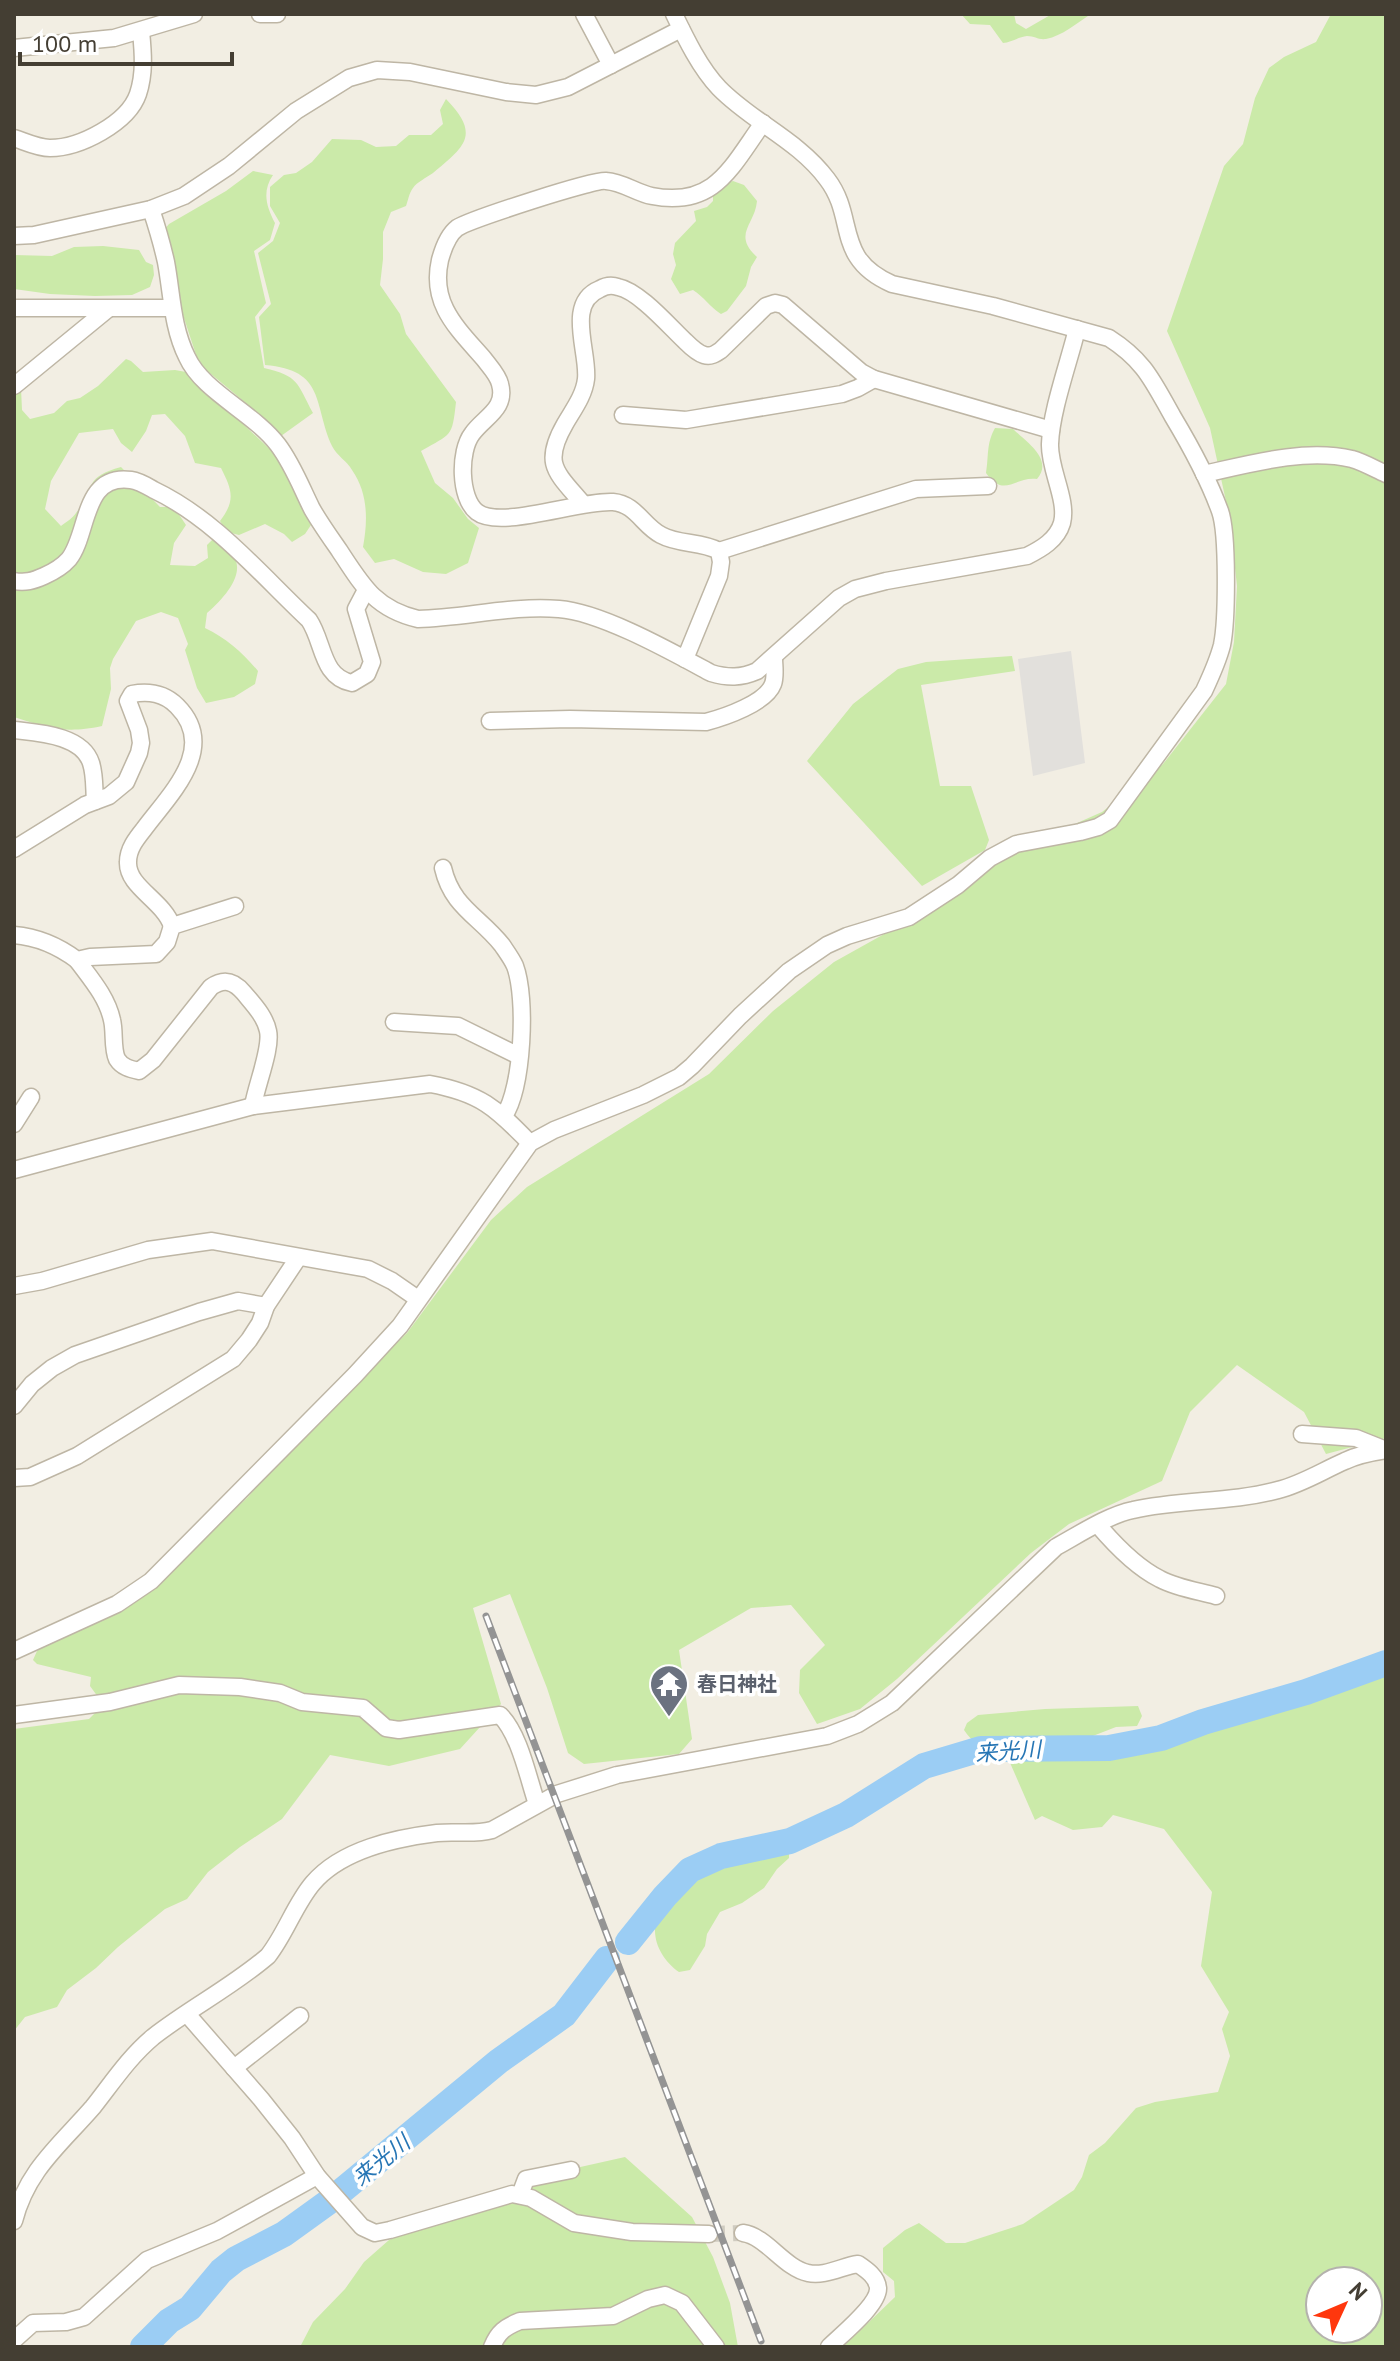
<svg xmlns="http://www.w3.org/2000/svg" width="1400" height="2361" viewBox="0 0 1400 2361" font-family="'PT Sans','Noto Sans JP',sans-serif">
<rect width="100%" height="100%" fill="#f2eee3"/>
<g fill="#cbeaa9" fill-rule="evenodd">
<path d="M961,14H1014L1016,23L1026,29L1052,14H1091C1077,23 1062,36 1046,39C1038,40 1035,36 1027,36C1019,37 1011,42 1003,43L990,25L970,24Z"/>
<polygon points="1331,14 1386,14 1386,1438 1326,1454 1304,1412 1237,1365 1190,1412 1162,1481 1069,1524 1031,1553 897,1679 860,1709 817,1724 799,1693 800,1670 825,1645 791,1605 751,1608 679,1650 692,1739 679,1754 584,1764 568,1753 547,1688 510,1594 473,1608 501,1704 460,1749 389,1766 330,1755 282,1819 240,1847 208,1872 187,1899 165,1909 118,1947 96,1968 67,1990 57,2007 25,2017 14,2031 14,1729 89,1719 97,1711 98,1697 90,1686 91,1677 37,1664 33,1660 37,1651 53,1639 142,1594 248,1497 289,1447 407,1333 491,1220 527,1187 709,1074 773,1011 834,962 972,885 1009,853 1102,812 1163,764 1226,684 1234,642 1237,586 1229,515 1210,428 1167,331 1224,166 1243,144 1255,98 1269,68 1284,57 1316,42"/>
<path d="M446,99C481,135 465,146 433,173C426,178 417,182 413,188C409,193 408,201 406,206L391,212L383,232V259L380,285L400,314L406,334L456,402C452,438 452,433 421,451L435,483L453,498L468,519L479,528L468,563L446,574L423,572L394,559L375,563L363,547C368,520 368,493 352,470C347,461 337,456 332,446C313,404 326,370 265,365L259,317L271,304L258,253L273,241L280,223L270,206V187L284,175L296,173L312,162L332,139L361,140L376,147L396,146L409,135H431L443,124L440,110Z"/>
<path d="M253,171L273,175C262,191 266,206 275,223L270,240L254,251L266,303L255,317L264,368C299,376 297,383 313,413L281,436L247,404L199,364L183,315L174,268L163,231L169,224L226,191Z"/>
<path d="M733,181L744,185L757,201C755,225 732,234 757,257L751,267L746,286L727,311L721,314C710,307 704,297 693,290L680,294L671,279L676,265L673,254L675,243L696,221L694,211L707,207L713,201V195L723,184Z"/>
<polygon points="103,246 139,250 146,262 153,265 154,275 150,287 132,295 95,296 50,294 14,289 14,255 52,256 74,247"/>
<path d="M126,359L131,361L143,372L175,370L186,372L206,395L226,408L277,456L311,525L305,534L292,542L284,534L265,524L239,535L227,532L220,521C236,500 232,490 221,468L195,463L185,436L165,414L152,415L146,431L132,452L121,443L113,429L79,433L51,481L45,509L61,526C66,522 73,518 76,513C95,487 84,477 121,467L160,507H174L186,525L174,543L170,565L195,566L208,558L207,545L214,538C220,544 229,550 234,557C246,576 220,602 207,613L205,628C226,638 243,653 258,671L255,684L234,697L206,703L197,688L185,650L188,644L178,618L161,612L136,621L113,659L110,668L111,689L102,726C64,734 49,728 14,717V380L21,388L22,410L30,419L54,413L67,401L80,398L98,386Z"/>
<path d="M995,428L1013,429C1026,442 1054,459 1037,479C1015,476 1004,499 986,473C989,456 986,444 995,428Z"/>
<polygon points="1012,656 1015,671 921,685 940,786 971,786 989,840 985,850 922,886 807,761 853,704 898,669 926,662"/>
<path d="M1386,1672V2347H843L895,2297L894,2281L883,2272V2248L905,2230L919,2223L946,2243H965L1023,2224L1074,2190L1082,2177L1089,2155L1105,2143L1136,2108L1155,2102L1218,2092L1230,2056L1222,2029L1229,2012L1201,1966L1212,1892L1164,1829L1113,1815L1102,1827L1073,1830L1042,1816L1035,1820L1004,1749L1057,1742C1041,1742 1026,1742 1010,1741C988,1740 983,1757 964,1730L967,1723L978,1715L1045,1709L1138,1706L1142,1716L1137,1726L1116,1727L1085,1739L1147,1732L1154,1738ZM1320,2281H1368V2329H1320Z"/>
<path d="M786,1849L789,1850V1858L777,1869L764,1888L742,1903L720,1912L707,1934L705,1946L690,1970L679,1972C662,1960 650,1939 657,1917C658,1911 664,1908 668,1903C680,1890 690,1877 706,1870C731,1859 759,1856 786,1849Z"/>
<polygon points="625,2157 692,2217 713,2257 730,2303 738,2347 300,2347 313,2322 345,2289 364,2262 389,2240 558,2172"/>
</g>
<polygon fill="#e2e0dc" points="1071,651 1085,763 1033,776 1018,659"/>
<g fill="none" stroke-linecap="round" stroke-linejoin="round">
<g stroke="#9bcdf4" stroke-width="26">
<polyline points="628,1942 665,1896 690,1870 721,1856 790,1841 846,1815 924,1766 981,1749 1109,1748 1161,1738 1203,1722 1306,1692 1386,1663"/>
<polyline points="143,2347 169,2321 190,2308 221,2271 236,2259 284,2234 327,2203 499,2061 564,2015 607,1959"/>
</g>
<polyline stroke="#cfcbc0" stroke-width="16" stroke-dasharray="16 8" stroke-linecap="butt" points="709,2234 743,2233"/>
<defs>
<g id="minor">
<polyline points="260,14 277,14"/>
<polyline points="584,14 611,65"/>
<polyline points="14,48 114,38 194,14"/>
<path d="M14,138C26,142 38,148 50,148C80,148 128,123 138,94C145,73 143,52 141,31"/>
<path d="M151,209C157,227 162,244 166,262C172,294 172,327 187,357C202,391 254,413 278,445C293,465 301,487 312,509C320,523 330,537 339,550C362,585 375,609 418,619C465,618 512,605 559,609C601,612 672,652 711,673C728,678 741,678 757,671L839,598L855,589L886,581L1027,556C1041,549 1057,540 1062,523C1068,500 1049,469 1050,444C1051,411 1069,362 1077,329"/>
<polyline points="14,236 34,235 151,209 184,196 229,166 296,111 349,78 377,70 410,72 506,92 536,95 568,87 681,29"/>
<polyline points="14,308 172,308"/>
<polyline points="14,386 108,309"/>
<polyline points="623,415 686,420 842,394 858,388 874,379"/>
<path d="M1204,474C1249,464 1305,448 1352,459C1363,462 1375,469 1386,474"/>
<path d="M583,504C556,472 542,464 565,424C573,410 584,396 586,379C589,352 565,303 600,289C605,286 612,285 618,287C639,291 669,326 685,341C690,346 697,353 704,355C711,357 715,354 721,350L766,306L775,303L783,305L861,372L874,379L1051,430"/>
<polyline points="719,551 916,489 988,486"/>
<path d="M14,581C25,583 33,581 44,576C53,572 62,567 69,559C89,534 82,473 131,480C139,481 147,486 154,490C215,519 260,574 309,620C324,642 321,677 352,683L367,674L372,662L356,609L366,590"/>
<path d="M685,659L719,576L721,562L719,551C701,541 679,545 661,535C643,526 636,504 613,502C579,500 500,530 477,512C459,498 459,451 472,434C484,417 507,409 500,384C498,375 490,367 484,359C457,328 430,304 440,260C443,249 448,235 457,228C469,220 594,179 606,181C623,182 636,193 652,196C715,208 731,167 763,123"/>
<path d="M490,721L570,719L706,722C725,717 766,703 773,684C776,676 774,666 774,658"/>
<path d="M14,730C39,733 82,735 91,763C95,775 94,789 95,801"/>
<path d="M14,849L85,805L109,796L126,782L139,753L141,743L139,730L128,701L132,694C149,691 164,693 177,706C219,748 170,794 144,829C136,839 128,849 128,862C127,887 163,900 172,926"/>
<path d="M443,868C452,907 479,916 502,945C506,951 512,959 515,966C527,998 523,1087 504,1116"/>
<path d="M14,935C38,937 57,945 77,960L90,957L156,954L167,942L172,926L235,906"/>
<path d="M77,960C91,979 107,997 112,1020C115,1032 112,1048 117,1059C122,1067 130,1069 139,1071L153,1060L211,987C224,978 234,981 244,993C253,1004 265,1016 268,1031C272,1048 256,1086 253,1106"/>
<polyline points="394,1022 458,1026 519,1056"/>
<polyline points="14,1124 31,1097"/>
<path d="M14,1170L253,1106L430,1084C480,1093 496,1108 530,1143"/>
<polyline points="14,1286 42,1281 148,1250 212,1241 368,1269 392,1281 418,1299"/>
<polyline points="14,1406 32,1384 52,1368 75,1355 199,1312 238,1301 266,1306"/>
<polyline points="1302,1434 1356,1438 1386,1450"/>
<polyline points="14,1478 30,1477 77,1456 233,1359 249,1340 260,1323 266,1306 298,1258"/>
<path d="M1098,1525C1115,1545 1136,1567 1160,1579C1177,1588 1198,1591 1216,1596"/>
<path d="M14,1651L117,1604L151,1581L355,1375L400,1326L530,1143L554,1130L643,1095L679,1077L692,1066L740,1016L789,971L827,945L847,936L909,917L958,885L990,858L1016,844L1080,832L1098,827L1110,820L1204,691C1211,676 1218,661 1222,645C1227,621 1228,533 1220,511C1208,478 1191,447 1173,417C1153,382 1145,361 1109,338L993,306L892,284C833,258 857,218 827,179C798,140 752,122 719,88C700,68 686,39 674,14"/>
<path d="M14,1715L110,1702L179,1685L240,1687L280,1693L302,1702L363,1708L386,1728L399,1730L500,1715C520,1735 528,1778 537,1804"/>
<polyline points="187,2014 261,2099 292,2138 317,2176 362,2227 375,2233 390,2230 512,2194 531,2198 574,2223 632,2232 709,2234"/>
<polyline points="234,2068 300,2016"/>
<polyline points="520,2195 526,2179 571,2170"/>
<path d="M14,2221C27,2170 60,2145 93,2107C112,2083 129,2057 153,2037C190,2008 232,1987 268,1956C286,1933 295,1904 313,1883C342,1849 396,1838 437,1833C456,1831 474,1835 492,1830L557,1794L617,1775L827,1736L858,1724L892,1703L1056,1547C1078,1535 1108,1515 1133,1510C1181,1499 1230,1503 1278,1490C1302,1484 1322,1471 1345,1461C1357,1455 1373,1452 1386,1450"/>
<path d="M743,2233C766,2236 784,2268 808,2273C824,2277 843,2266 858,2264C867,2270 877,2277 878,2288C879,2305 841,2335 829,2347"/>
<polyline points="14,2340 33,2323 66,2322 84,2317 147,2260 217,2231 317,2176"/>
<path d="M492,2347C498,2332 505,2327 520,2321L613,2316L648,2299L665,2295L682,2303L716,2347"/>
</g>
</defs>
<use href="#minor" stroke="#beb6a5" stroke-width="19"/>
<use href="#minor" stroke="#fff" stroke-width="16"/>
<defs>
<polyline id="rail" points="486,1616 761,2341"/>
</defs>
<use href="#rail" stroke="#949494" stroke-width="7"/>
<use href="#rail" stroke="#fff" stroke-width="4" stroke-dasharray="12" stroke-linecap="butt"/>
</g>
<defs>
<symbol id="temple-pin" viewBox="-11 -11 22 30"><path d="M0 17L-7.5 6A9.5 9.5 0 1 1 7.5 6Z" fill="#6b7280" stroke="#fff"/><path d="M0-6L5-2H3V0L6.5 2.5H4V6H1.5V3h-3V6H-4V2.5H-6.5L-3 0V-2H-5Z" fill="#fff"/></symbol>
</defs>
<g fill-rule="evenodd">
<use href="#temple-pin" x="647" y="1662" width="44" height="60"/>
</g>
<g text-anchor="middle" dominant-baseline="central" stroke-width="7" stroke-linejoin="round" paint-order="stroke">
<g font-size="20" font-weight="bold" fill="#5b616d" stroke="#fff" text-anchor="start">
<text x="697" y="1684">春日神社</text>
</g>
<g font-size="22" font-style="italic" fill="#2776b5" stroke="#fff">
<text transform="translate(1008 1751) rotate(-4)">来光川</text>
<text transform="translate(381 2160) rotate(-39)">来光川</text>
</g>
</g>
<rect width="1400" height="2361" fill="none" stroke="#443e33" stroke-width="32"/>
<g transform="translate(1344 2305) rotate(46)"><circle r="38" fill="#ffffff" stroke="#b4b2ad" stroke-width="2"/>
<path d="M0-6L14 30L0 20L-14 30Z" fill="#ff370d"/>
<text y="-12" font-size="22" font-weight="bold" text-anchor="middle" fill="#443e33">N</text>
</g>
<path d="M20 52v12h212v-12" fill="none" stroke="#443e33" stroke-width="4"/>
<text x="32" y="52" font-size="24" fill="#443e33" stroke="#ffffff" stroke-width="6" paint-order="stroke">100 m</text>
</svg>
